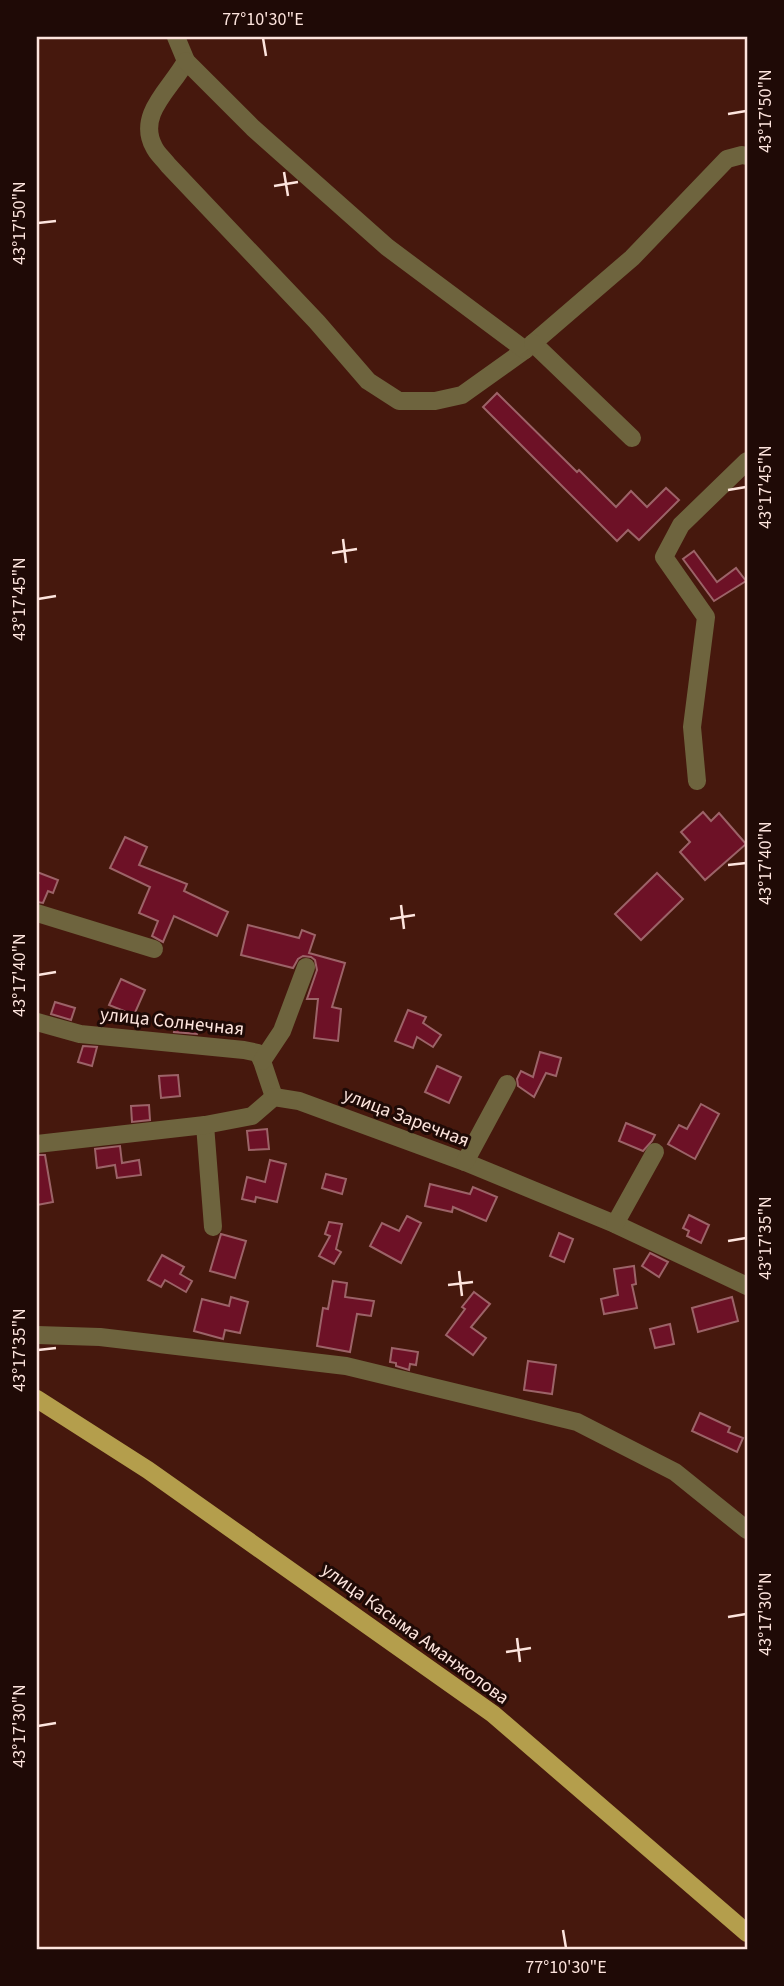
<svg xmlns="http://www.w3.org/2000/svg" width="784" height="1986" viewBox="0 0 784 1986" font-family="'Source Sans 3',sans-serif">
<rect width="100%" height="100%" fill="#46180d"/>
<g fill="#6d1126" stroke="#9c6368" stroke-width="2">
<polygon points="497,393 577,472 579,470 616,507 631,491 647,507 666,488 679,500 639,540 628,530 617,541 483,407"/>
<polygon points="694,551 717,582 736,568 746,581 714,601 683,559"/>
<polygon points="703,812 711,821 719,813 746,844 705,880 680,852 690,842 681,832"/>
<polygon points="125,837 147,847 139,865 187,884 184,891 228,912 217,936 174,916 163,942 152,936 158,921 139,913 150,887 110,868"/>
<polygon points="37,872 58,880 53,893 48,891 43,903 37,902"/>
<polygon points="657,873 683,899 641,940 615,914"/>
<polygon points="248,925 299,938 302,930 315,935 309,953 345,963 332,1007 341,1009 338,1041 314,1038 318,999 307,999 317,970 315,960 311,957 303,956 298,959 293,968 241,955"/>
<polygon points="121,979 145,990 134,1015 109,1005"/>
<polygon points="55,1002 75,1008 71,1020 51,1014"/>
<polygon points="408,1010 426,1017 423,1023 441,1035 433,1047 417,1037 413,1048 395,1041"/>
<polygon points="177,1018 200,1024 197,1034 174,1032"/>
<polygon points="83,1046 97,1047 92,1066 78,1062"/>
<polygon points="540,1052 561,1058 556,1076 546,1073 534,1097 518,1086 517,1079 521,1071 533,1077"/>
<polygon points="437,1066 461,1077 449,1103 425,1092"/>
<polygon points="178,1075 180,1096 161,1098 159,1076"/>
<polygon points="701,1104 719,1114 695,1159 668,1144 679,1125 687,1129"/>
<polygon points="149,1105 150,1120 132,1122 131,1106"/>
<polygon points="626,1123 655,1135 652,1141 643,1151 619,1141"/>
<polygon points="267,1129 269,1149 249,1150 247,1131"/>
<polygon points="120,1146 122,1163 139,1160 141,1175 117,1178 115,1165 97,1168 95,1149"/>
<polygon points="37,1155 45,1155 53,1202 37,1205"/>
<polygon points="270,1160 286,1164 277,1202 256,1197 255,1202 242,1199 247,1177 265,1182"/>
<polygon points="326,1174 346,1179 342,1194 322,1188"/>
<polygon points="430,1184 470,1194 473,1187 497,1197 486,1221 453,1207 452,1212 425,1206"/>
<polygon points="689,1215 709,1225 701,1243 687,1236 689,1231 683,1228"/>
<polygon points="407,1216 421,1223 401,1263 370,1246 382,1223 399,1231"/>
<polygon points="329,1222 342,1224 336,1249 341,1252 334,1264 319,1256 330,1236 325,1234"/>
<polygon points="559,1233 573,1239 564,1262 550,1256"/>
<polygon points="221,1234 246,1241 235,1278 210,1271"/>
<polygon points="650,1253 668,1262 659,1277 642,1266"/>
<polygon points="162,1255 184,1267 180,1274 192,1281 186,1292 165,1280 161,1287 148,1280"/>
<polygon points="634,1266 636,1284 632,1285 637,1308 604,1314 601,1299 618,1295 614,1269"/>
<polygon points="333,1281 347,1283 345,1297 374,1301 371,1316 357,1314 350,1352 317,1346 323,1308 328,1309"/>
<polygon points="474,1292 490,1304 471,1327 486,1338 473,1355 446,1335 465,1309 462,1307"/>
<polygon points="231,1297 248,1302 240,1333 225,1330 223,1339 194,1331 202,1299 229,1306"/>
<polygon points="732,1297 738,1321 698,1332 692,1308"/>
<polygon points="670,1324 674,1344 655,1348 650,1329"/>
<polygon points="392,1348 418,1352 416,1365 410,1364 409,1370 396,1366 396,1363 390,1362"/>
<polygon points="528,1361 556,1365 552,1394 524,1390"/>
<polygon points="700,1413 730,1427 728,1432 743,1438 737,1452 692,1431"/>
</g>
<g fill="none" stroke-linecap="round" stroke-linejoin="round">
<g stroke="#6e643e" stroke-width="18">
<path d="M176,37L186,61C172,88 136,114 154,147C157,154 164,159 168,165L317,322L368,381L399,401H435L462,395L525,350L632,258L727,159L742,155L747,156"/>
<polyline points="186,61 253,128 387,247 525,350"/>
<polyline points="533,343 632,438"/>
<polyline points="697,781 692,727 706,617 664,557 681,525 747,461"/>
<polyline points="37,913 154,949"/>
<polyline points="37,1022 80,1034 244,1050 258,1053 262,1061 274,1097"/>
<polyline points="262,1061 282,1031 306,967"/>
<polyline points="205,1125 213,1227"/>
<polyline points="37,1144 205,1125 252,1116 274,1097 299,1101 465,1162 615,1224 747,1286"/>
<polyline points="465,1162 507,1084"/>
<polyline points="615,1224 655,1152"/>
<polyline points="37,1335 100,1337 346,1366 577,1422 675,1472 747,1530"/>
</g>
<polyline stroke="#b49e4c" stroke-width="18" points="37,1399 148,1470 493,1714 747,1933"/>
</g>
<path fill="none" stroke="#fde4dd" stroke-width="2.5" d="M263,38L266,56M728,114L746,111M284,172L288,196M274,186L298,182M38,223L56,221M728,490L746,487M343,539L346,563M332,553L357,549M38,599L56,596M728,865L746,863M401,905L404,929M390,919L415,915M38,975L56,972M728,1241L746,1238M459,1271L462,1296M448,1285L473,1282M38,1350L56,1348M728,1617L746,1614M517,1638L520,1662M506,1652L531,1648M38,1726L56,1723M563,1930L566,1948"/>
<g text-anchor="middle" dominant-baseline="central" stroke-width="6" stroke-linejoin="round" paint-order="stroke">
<g font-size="19" fill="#fde4dd" stroke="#1f0a06">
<text transform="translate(172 1022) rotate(6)">улица Солнечная</text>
<text transform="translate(406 1118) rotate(21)">улица Заречная</text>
<text transform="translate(415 1634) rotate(36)">улица Касыма Аманжолова</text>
</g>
</g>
<rect width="784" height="1986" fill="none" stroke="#1f0a06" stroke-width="77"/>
<rect x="38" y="38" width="708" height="1910" fill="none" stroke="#fde4dd" stroke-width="2.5"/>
<g font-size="18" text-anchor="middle" fill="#fde4dd">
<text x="263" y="25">77°10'30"E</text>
<text transform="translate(765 111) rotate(-90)" y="6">43°17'50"N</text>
<text transform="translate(19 223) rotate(-90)" y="6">43°17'50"N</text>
<text transform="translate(765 487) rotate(-90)" y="6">43°17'45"N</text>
<text transform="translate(19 599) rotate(-90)" y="6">43°17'45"N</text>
<text transform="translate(765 863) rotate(-90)" y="6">43°17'40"N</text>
<text transform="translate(19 975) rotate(-90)" y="6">43°17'40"N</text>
<text transform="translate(765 1238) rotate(-90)" y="6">43°17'35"N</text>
<text transform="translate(19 1350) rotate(-90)" y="6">43°17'35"N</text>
<text transform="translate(765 1614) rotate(-90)" y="6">43°17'30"N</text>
<text transform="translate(19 1726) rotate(-90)" y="6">43°17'30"N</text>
<text x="566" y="1973">77°10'30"E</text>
</g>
</svg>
